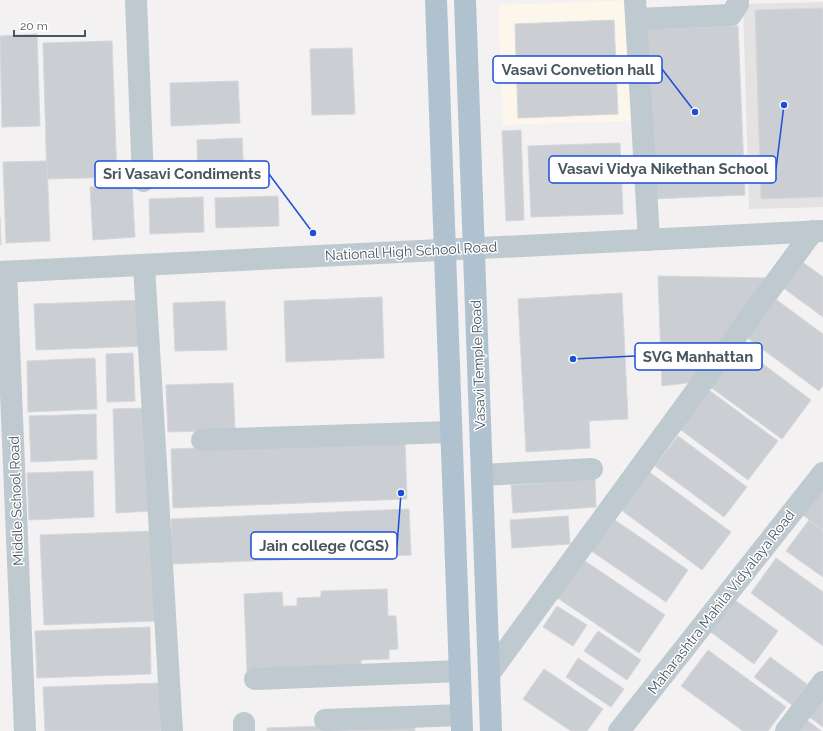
<svg xmlns="http://www.w3.org/2000/svg" width="823" height="731" viewBox="0 0 823 731" font-family="Raleway,sans-serif">
<rect width="100%" height="100%" fill="#f3f1f1"/>
<polygon fill="#fdf7eb" points="641,0 645,120 503,125 498,5"/>
<polygon fill="#e4e2e3" points="823,2 823,207 749,209 743,4"/>
<g fill="#cbced3" stroke="#d5d7dc">
<polygon points="823,8 823,197 761,199 755,10"/>
<polygon points="614,20 618,114 518,118 515,24"/>
<polygon points="738,26 745,195 651,199 645,29"/>
<polygon points="37,34 40,126 2,127 0,36"/>
<polygon points="112,41 117,177 47,179 43,43"/>
<polygon points="352,48 355,114 312,115 310,49"/>
<polygon points="238,81 240,123 171,126 170,83"/>
<polygon points="521,130 524,220 506,221 502,131"/>
<polygon points="242,138 244,178 198,180 197,140"/>
<polygon points="620,143 623,214 531,217 528,146"/>
<polygon points="47,161 50,241 6,243 3,162"/>
<polygon points="132,185 135,237 93,240 90,187"/>
<polygon points="278,196 279,226 216,228 215,198"/>
<polygon points="203,197 204,232 150,234 149,199"/>
<polygon points="0,218 1,245 0,245"/>
<polygon points="801,261 823,277 823,317 782,287"/>
<polygon points="658,276 771,278 694,382 662,386"/>
<polygon points="622,293 628,419 589,421 590,448 526,452 518,299"/>
<polygon points="382,297 384,358 286,362 284,301"/>
<polygon points="774,298 823,334 823,385 819,391 745,336"/>
<polygon points="146,300 147,346 36,350 34,304"/>
<polygon points="225,301 227,350 175,351 173,303"/>
<polygon points="739,346 811,400 782,439 709,386"/>
<polygon points="133,353 135,401 107,402 106,354"/>
<polygon points="95,358 97,409 28,412 27,361"/>
<polygon points="233,383 235,430 168,432 166,385"/>
<polygon points="706,388 778,441 748,480 677,427"/>
<polygon points="147,408 151,511 116,513 113,409"/>
<polygon points="96,414 97,459 31,462 29,416"/>
<polygon points="678,436 747,487 724,517 655,466"/>
<polygon points="405,440 407,499 173,508 171,449"/>
<polygon points="93,471 94,517 29,520 27,473"/>
<polygon points="648,471 731,532 702,570 620,509"/>
<polygon points="595,479 596,507 513,513 511,485"/>
<polygon points="823,483 823,530 800,513"/>
<polygon points="409,509 411,555 172,564 171,519"/>
<polygon points="568,516 570,544 512,548 510,520"/>
<polygon points="609,516 688,570 666,602 587,548"/>
<polygon points="809,520 823,531 823,577 786,551"/>
<polygon points="154,531 157,621 44,625 40,535"/>
<polygon points="776,558 823,592 823,646 751,593"/>
<polygon points="582,559 665,615 639,653 556,597"/>
<polygon points="387,589 388,616 396,616 398,649 389,650 389,659 361,660 361,668 247,672 244,594 282,592 283,606 297,606 297,598 321,597 321,591"/>
<polygon points="732,598 778,631 754,664 708,630"/>
<polygon points="557,606 587,625 573,646 543,627"/>
<polygon points="150,627 151,674 37,678 35,631"/>
<polygon points="598,631 641,660 627,680 584,651"/>
<polygon points="708,650 786,707 768,731 743,731 681,686"/>
<polygon points="770,657 807,684 792,705 754,677"/>
<polygon points="578,658 624,689 611,707 566,677"/>
<polygon points="544,669 603,709 587,731 571,731 523,699"/>
<polygon points="160,683 161,731 45,731 43,687"/>
<polygon points="823,696 823,727 808,716"/>
<polygon points="807,720 821,731 799,731"/>
<polygon points="414,723 415,731 267,731 267,728"/>
</g>
<g fill="none" stroke-linecap="round" stroke-linejoin="round">
<g stroke="#bec9d0" stroke-width="22">
<polyline points="136,0 143,181"/>
<polyline points="635,0 649,240"/>
<polyline points="636,19 731,15 738,4 738,0"/>
<polyline points="144,266 172,731"/>
<polyline points="0,272 823,231"/>
<polyline points="6,272 25,731"/>
<polyline points="202,440 451,432"/>
<polyline points="482,475 592,469"/>
<polyline points="489,674 813,231"/>
<polyline points="255,679 460,671"/>
<polyline points="325,720 461,715"/>
<polyline points="244,723 244,731"/>
<polyline points="619,731 823,473"/>
<polyline points="786,731 823,682"/>
</g>
<g stroke="#b0c2d0" stroke-width="22">
<polyline points="436,0 462,731"/>
<polyline points="465,0 491,731"/>
</g>
</g>
<g text-anchor="middle" dominant-baseline="central" stroke-width="3" stroke-linejoin="round" paint-order="stroke">
<g font-size="14" fill="#48565f" stroke="#fff">
<text transform="translate(411 251) rotate(-3)">National High School Road</text>
<text transform="translate(478 365) rotate(-92)">Vasavi Temple Road</text>
<text transform="translate(16 501) rotate(-92)">Middle School Road</text>
<text transform="translate(721 602) rotate(-52)">Maharashtra Mahila Vidyalaya Road</text>
</g>
</g>
<path fill="none" stroke="#1d4ed8" stroke-width="1.5" d="M695 112L662 69M784 105L776 169M313 233L269 174M573 359L635 356M401 493L397 546"/>
<g fill="#1d4ed8" stroke="#fff" stroke-width="1.5">
<circle cx="695" cy="112" r="4"/>
<circle cx="784" cy="105" r="4"/>
<circle cx="313" cy="233" r="4"/>
<circle cx="573" cy="359" r="4"/>
<circle cx="401" cy="493" r="4"/>
</g>
<g fill="#fff" stroke="#1d4ed8" stroke-width="1.5">
<rect x="493" y="56" width="169" height="27" rx="4"/>
<rect x="549" y="156" width="227" height="27" rx="4"/>
<rect x="95" y="161" width="174" height="27" rx="4"/>
<rect x="635" y="343" width="127" height="27" rx="4"/>
<rect x="251" y="532" width="146" height="27" rx="4"/>
</g>
<g font-size="15" text-anchor="middle" font-weight="bold" fill="#48565f">
<text x="578" y="75">Vasavi Convetion hall</text>
<text x="663" y="174">Vasavi Vidya Nikethan School</text>
<text x="182" y="179">Sri Vasavi Condiments</text>
<text x="698" y="362">SVG Manhattan</text>
<text x="324" y="551">Jain college (CGS)</text>
</g>
<path d="M14 30v6h71v-6" fill="none" stroke="#48565f" stroke-width="2"/>
<text x="20" y="30" font-size="12" fill="#48565f" stroke="#ffffff" stroke-width="3" paint-order="stroke">20 m</text>
</svg>
